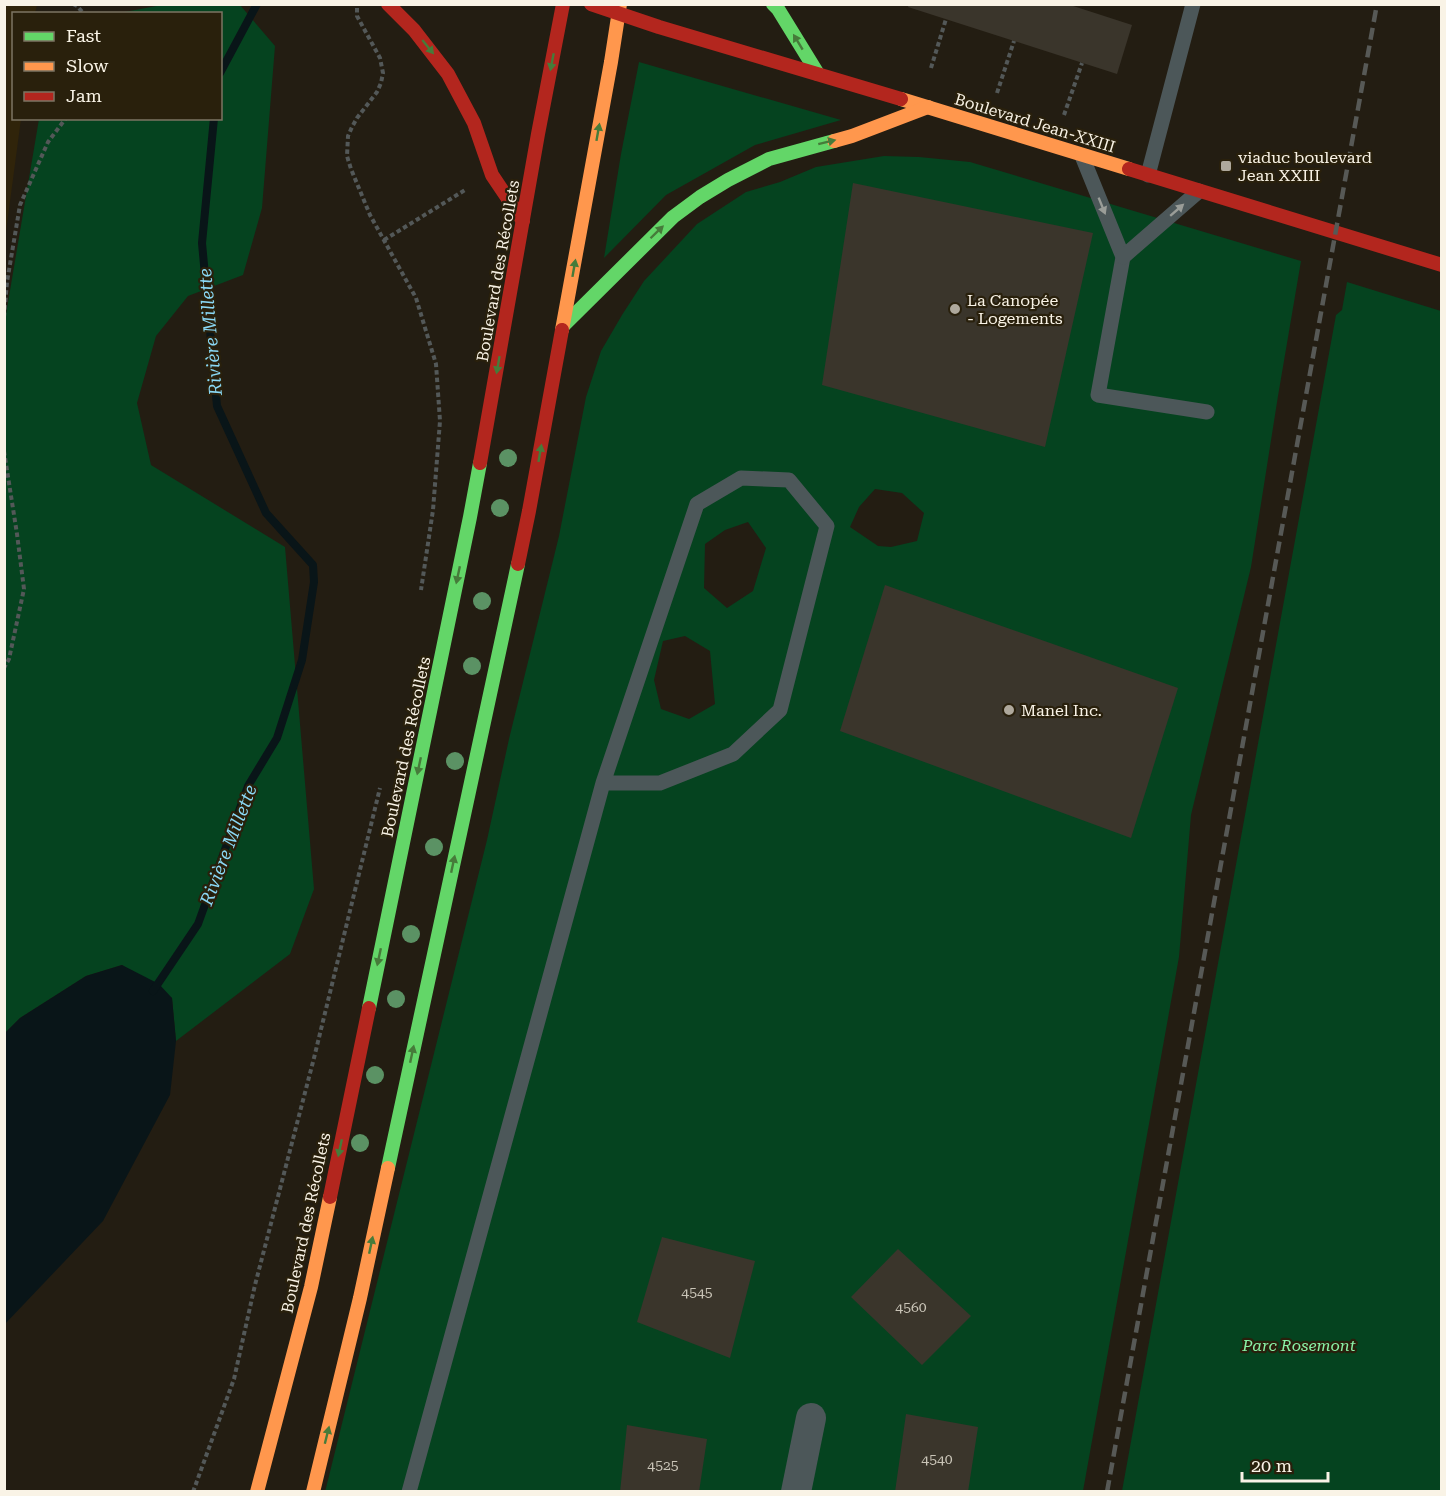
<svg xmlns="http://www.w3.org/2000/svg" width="1446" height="1496" viewBox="0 0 1446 1496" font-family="'Roboto Serif',serif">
<rect width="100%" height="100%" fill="#231d12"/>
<polygon fill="#30240a" points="5,4 37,5 35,13 14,14 14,118 21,119 5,239"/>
<g fill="#05431f" fill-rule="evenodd">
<polygon points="162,5 240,5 275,46 262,208 243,275 188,296 156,336 137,403 151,465 285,547 314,889 290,954 176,1041 172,998 122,965 86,976 20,1018 5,1033 4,326 39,119 220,118 220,14 119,13"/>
<polygon points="639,62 841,120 755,145 666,195 604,258 621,154"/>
<path d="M884,156L919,157L970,162L1301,261L1278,396L1251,567L1191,815L1179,957L1083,1491L325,1492L487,840L509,739L559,536L586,397L601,351L622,315L644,281L697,224L746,192L780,182L816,167ZM875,489L902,493L924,513L917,541L891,547L878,546L850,527L859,507ZM748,522L766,548L753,591L727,608L704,588L705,544L725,530ZM685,636L710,651L715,704L689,719L661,709L654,680L663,641Z"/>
<polygon points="1347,282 1441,311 1441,1491 1122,1491 1336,315 1342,310"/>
</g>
<polygon fill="#091518" points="122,965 159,984 172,998 176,1041 170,1095 103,1221 5,1324 5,1033 20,1018 86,976"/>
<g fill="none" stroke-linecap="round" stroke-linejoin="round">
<g stroke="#091518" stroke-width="8">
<polyline points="220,73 257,4"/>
<polyline points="153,991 198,924 248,786 277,738 302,660 314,582 313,565 266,513 217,406 202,243 214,118"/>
</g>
</g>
<g fill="#3a352b">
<polygon points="909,4 1067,4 1132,25 1117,74 908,7"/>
<polygon points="853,183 1093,233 1045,447 822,385"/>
<polygon points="885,585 1178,688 1131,838 840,731"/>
<polygon points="662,1237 755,1261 730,1358 637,1322"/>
<polygon points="898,1249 971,1316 922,1365 851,1297"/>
<polygon points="906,1414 978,1427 968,1492 895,1492"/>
<polygon points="627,1425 707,1439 699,1492 620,1492"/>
</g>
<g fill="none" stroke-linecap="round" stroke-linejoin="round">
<g stroke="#535858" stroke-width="4" stroke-dasharray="4.5 3" stroke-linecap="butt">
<polyline points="73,4 77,6 84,14"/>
<polyline points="357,8 357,16 380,58 383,73 381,83 377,92 357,118 352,127 348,136 347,156 351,169 370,215 416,298 436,364 440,421 433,510 421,590"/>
<polyline points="931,68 946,19"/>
<polyline points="997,93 1014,41"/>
<polyline points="1064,115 1082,63"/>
<polyline points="384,240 465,190"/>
<polyline points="4,317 7,282 20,205 48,142 66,118"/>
<polyline points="4,451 17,534 24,589 9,659 4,668"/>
<polyline points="193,1492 234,1379 255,1285 314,1058 380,788"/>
</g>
<g stroke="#4c5759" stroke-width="15">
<polyline points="1082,156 1123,257 1098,395 1207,412"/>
<polyline points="1148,175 1193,4"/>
<polyline points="1123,257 1199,191"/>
<polyline points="409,1492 603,783 697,504 741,478 789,480 827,526 780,710 733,754 660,783 603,783"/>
</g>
<polyline stroke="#4c5759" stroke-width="30" points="796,1492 811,1418"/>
<g stroke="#63d668" stroke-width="14">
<polyline points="773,4 778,9 818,74"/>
<polyline points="564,325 673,217 700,197 728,180 769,159 834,141"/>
<polyline points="369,1008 470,517 480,463"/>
<polyline points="388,1168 518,564"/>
</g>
<g stroke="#ff974d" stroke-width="14">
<polyline points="901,99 1129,169"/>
<polyline points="834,141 852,136 928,107"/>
<polyline points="562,330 611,62 620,4"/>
<polyline points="257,1492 311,1287 330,1197"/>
<polyline points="313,1492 360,1298 388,1168"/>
</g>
<g stroke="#b3261e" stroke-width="14">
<polyline points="388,4 414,30 448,74 474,123 492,175 523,221"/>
<polyline points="591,4 659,27 901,99"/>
<polyline points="1129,169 1442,265"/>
<polyline points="480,463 538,134 563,4"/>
<polyline points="518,564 529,511 562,330"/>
<polyline points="330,1197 369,1008"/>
</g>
<polyline stroke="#575956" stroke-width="4.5" stroke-dasharray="12 6" stroke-linecap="butt" points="1107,1492 1377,4"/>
</g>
<g fill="#5b9264">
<circle cx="508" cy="458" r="9"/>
<circle cx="500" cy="508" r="9"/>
<circle cx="482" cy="601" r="9"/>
<circle cx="472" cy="666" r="9"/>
<circle cx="455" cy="761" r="9"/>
<circle cx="434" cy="847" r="9"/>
<circle cx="411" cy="934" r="9"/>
<circle cx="396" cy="999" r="9"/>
<circle cx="375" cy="1075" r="9"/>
<circle cx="360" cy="1143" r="9"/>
</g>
<defs><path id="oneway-solid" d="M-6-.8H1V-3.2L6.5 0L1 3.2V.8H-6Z" transform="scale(1.5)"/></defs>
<g fill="#467b3a">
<use href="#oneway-solid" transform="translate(798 42) rotate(-121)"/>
<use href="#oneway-solid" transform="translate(428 47) rotate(51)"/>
<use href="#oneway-solid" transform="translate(552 62) rotate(101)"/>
<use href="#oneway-solid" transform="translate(598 132) rotate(-80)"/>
<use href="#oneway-solid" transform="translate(827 142) rotate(-14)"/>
<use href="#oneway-solid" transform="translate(657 232) rotate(-44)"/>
<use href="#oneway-solid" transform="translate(574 268) rotate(-80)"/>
<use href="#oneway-solid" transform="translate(498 365) rotate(100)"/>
<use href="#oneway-solid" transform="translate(540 453) rotate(-80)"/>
<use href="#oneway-solid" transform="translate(458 575) rotate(102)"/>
<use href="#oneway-solid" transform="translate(419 766) rotate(102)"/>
<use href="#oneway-solid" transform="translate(453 864) rotate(-78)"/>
<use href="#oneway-solid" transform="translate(379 957) rotate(102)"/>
<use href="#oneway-solid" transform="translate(412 1054) rotate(-78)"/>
<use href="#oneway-solid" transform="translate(340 1148) rotate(102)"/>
<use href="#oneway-solid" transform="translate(371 1245) rotate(-78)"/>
<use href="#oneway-solid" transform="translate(327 1435) rotate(-76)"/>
</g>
<g fill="#9a9d98">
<use href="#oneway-solid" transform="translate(1102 206) rotate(68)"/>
<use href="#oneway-solid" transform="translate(1177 210) rotate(-41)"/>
</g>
<g fill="#aea89c" stroke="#29200c" stroke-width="2">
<rect x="1220" y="160" width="12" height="12" rx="3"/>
<circle cx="955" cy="309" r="6"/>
<circle cx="1009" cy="710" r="6"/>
</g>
<g text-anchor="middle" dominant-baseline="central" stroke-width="4.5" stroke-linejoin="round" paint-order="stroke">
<g font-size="14" fill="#c9c4b7">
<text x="697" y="1292">4545</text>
<text x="911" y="1307">4560</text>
<text x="937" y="1459">4540</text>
<text x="663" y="1465">4525</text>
</g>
<g font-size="16" fill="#f9f3e6" stroke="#29200c">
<text transform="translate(1035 123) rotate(17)">Boulevard Jean-XXIII</text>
<text transform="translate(498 271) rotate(-80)">Boulevard des Récollets</text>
<text transform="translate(406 747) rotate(-78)">Boulevard des Récollets</text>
<text transform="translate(306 1223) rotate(-78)">Boulevard des Récollets</text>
</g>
<g font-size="16" fill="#f9f3e6" stroke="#29200c" text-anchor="start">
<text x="1238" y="157">viaduc boulevard<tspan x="1238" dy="18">Jean XXIII</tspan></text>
<text x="967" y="300">La Canopée<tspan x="967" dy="18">- Logements</tspan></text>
<text x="1021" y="710">Manel Inc.</text>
</g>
<g font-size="16" font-style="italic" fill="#89f2a7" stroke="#29200c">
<text x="1299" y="1345">Parc Rosemont</text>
</g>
<g font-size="18" font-style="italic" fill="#8ad8f5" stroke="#29200c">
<text transform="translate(210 332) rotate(-95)">Rivière Millette</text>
<text transform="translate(228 845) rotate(-69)">Rivière Millette</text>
</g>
</g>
<rect width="1446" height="1496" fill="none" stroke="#f9f3e6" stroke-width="12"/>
<rect x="12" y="12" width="210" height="108" fill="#29200c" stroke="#7c7463" stroke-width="1.5"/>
<rect x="24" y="32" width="30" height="9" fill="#63d668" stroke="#7c7463" stroke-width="1.5"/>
<text x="66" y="42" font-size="18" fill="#f9f3e6">Fast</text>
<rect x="24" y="62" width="30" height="9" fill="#ff974d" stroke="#7c7463" stroke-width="1.5"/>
<text x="66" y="72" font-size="18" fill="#f9f3e6">Slow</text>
<rect x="24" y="92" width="30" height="9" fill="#b3261e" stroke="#7c7463" stroke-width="1.5"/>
<text x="66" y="102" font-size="18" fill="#f9f3e6">Jam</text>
<path d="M1242 1472v9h86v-9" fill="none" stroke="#f9f3e6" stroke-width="3"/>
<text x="1251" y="1472" font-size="18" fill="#f9f3e6" stroke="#29200c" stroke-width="4.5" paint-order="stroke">20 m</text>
</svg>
